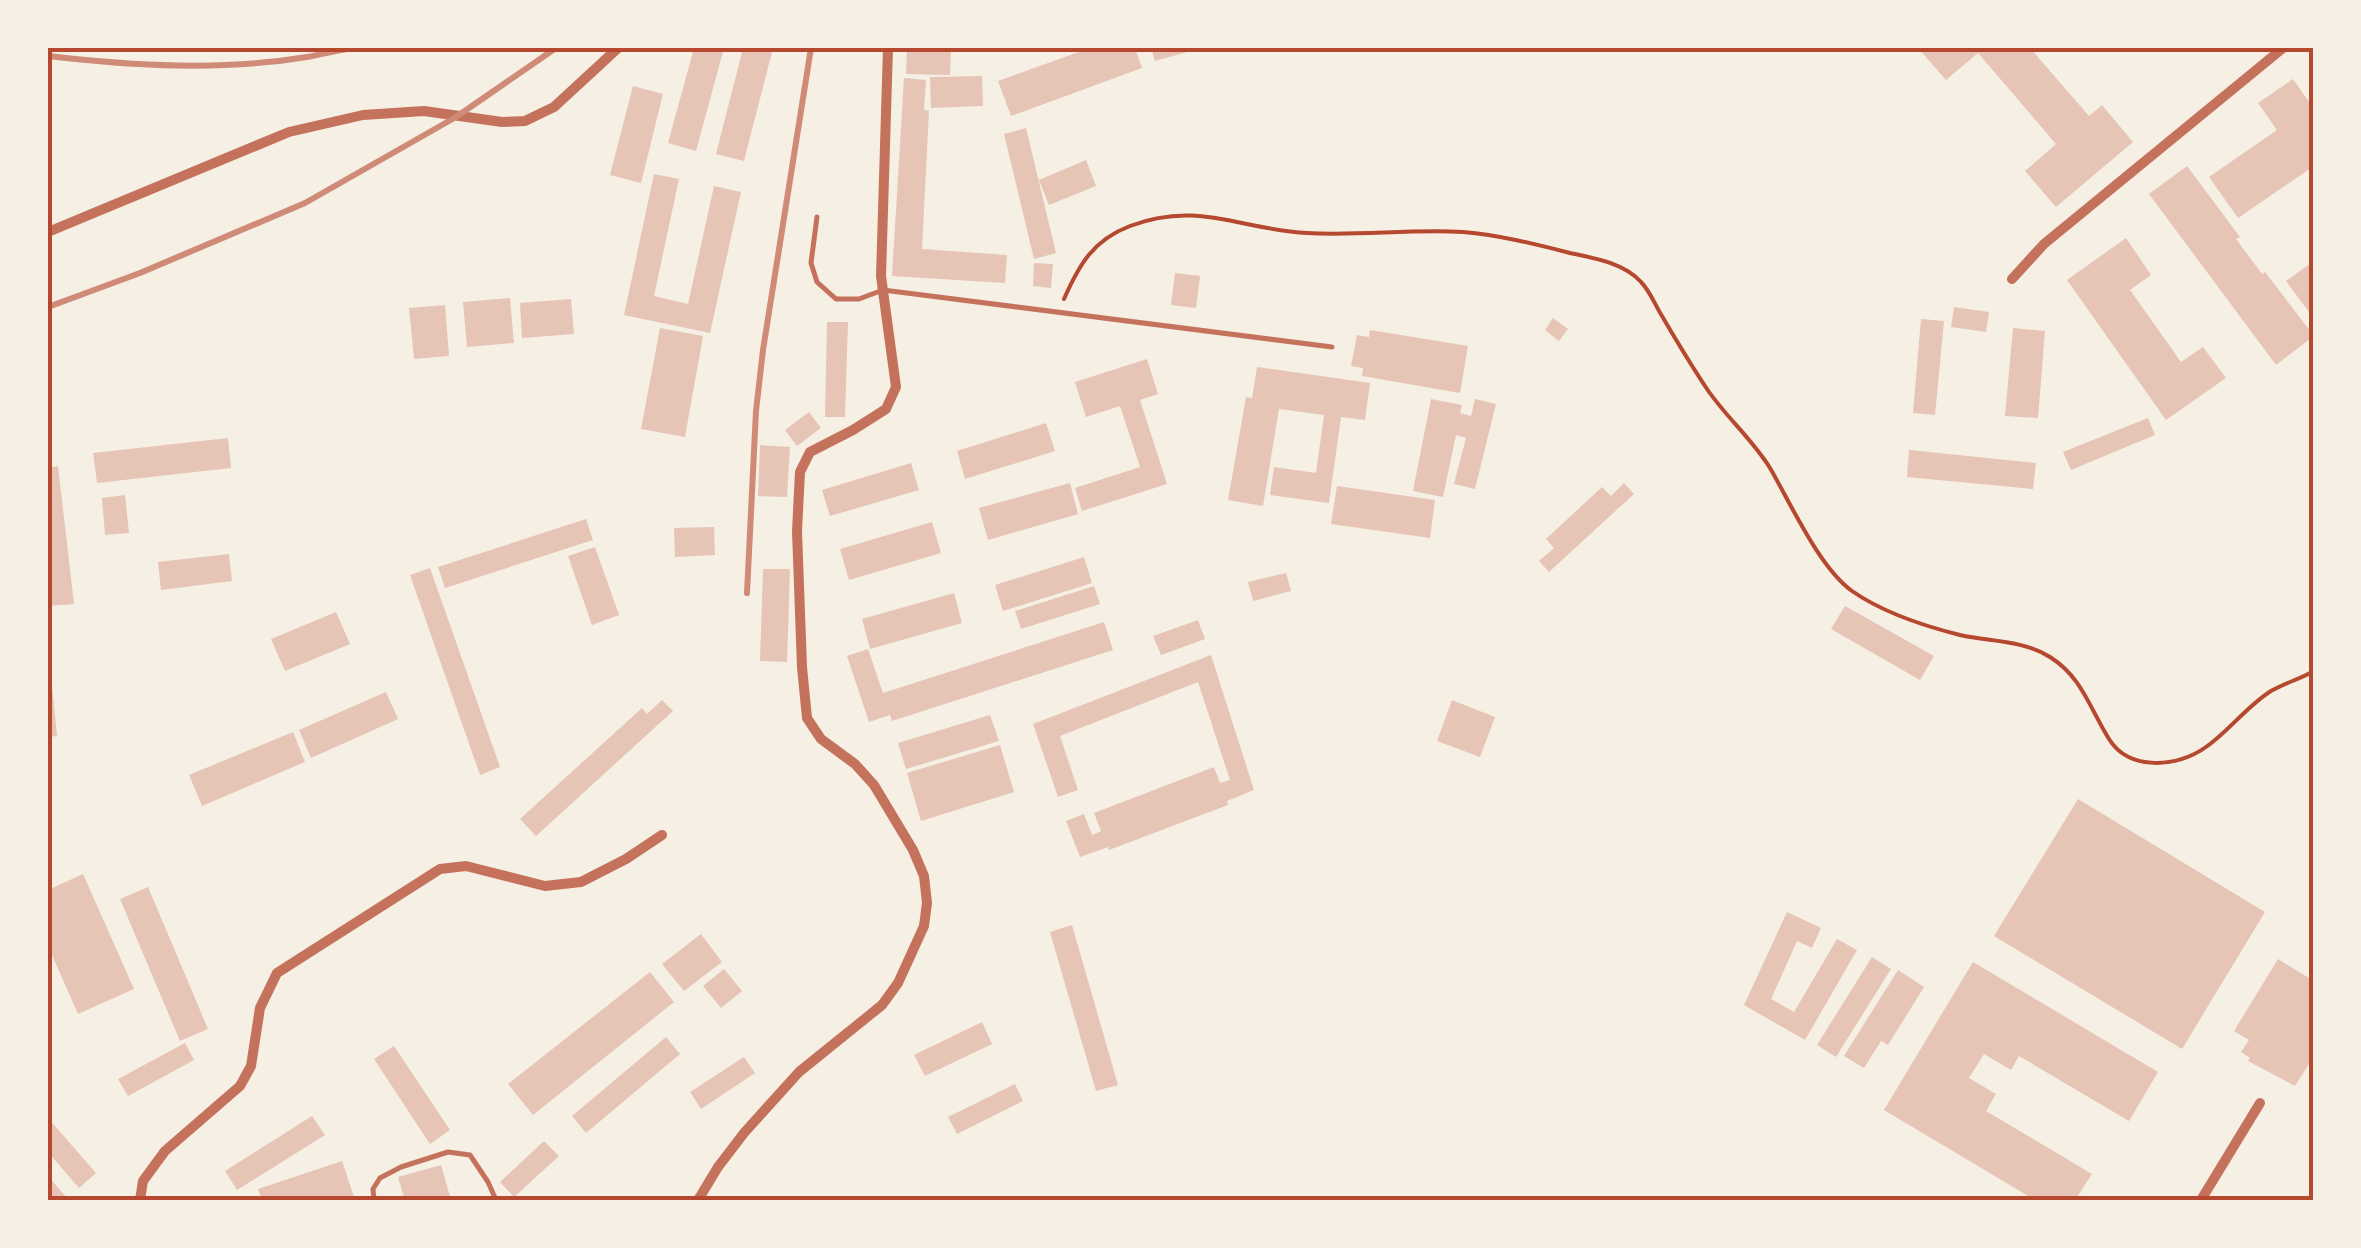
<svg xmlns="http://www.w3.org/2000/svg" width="2361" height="1248" viewBox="0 0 2361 1248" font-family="Karla,sans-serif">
<rect width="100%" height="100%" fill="#f6efe4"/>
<g fill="#e6c5b7">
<polygon points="694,48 724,48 696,151 668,143"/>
<polygon points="743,48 773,48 744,161 716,154"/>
<polygon points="907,48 951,48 950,75 906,74"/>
<polygon points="1090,48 1135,48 1142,68 1011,116 998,81"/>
<polygon points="1151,48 1198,48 1198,49 1155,61"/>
<polygon points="1918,48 2030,48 2089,116 2102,105 2133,142 2056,207 2025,171 2056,144 1978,53 1946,80"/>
<polygon points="982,76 983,106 931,108 930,77"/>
<polygon points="904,78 926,80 924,110 929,111 922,249 1007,255 1005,283 892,276"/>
<polygon points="2293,79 2314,109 2314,166 2238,218 2209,177 2277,130 2258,103"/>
<polygon points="633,86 663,94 641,183 610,175"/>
<polygon points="1026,128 1056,253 1034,259 1004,134"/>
<polygon points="1086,160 1096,186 1049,205 1039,180"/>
<polygon points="2187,166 2240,237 2236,239 2262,274 2265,272 2314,336 2276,365 2149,194"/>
<polygon points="654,174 679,179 654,296 688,304 714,186 741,192 710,333 624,315"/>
<polygon points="2126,238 2151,275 2130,290 2181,362 2203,347 2226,378 2166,420 2067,280"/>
<polygon points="2314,261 2314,319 2286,281"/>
<polygon points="1034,263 1053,264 1051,288 1033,286"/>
<polygon points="1175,273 1200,276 1196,308 1171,305"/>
<polygon points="510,298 514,343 467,347 463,302"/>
<polygon points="571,299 574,334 522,338 520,303"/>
<polygon points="445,305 449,356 414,359 409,308"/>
<polygon points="1954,307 1989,312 1986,332 1951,327"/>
<polygon points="1553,318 1568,329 1559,341 1545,330"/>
<polygon points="1921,319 1944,321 1935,415 1913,413"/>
<polygon points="827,322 848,322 845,417 825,417"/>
<polygon points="660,328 703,336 685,437 641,429"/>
<polygon points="2013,328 2045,331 2038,418 2005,416"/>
<polygon points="1370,330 1468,346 1460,393 1362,376 1363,368 1351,366 1357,335 1369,337"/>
<polygon points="1147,359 1158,394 1140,400 1167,484 1082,511 1075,488 1140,467 1120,406 1086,417 1075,382"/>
<polygon points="1257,367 1370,383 1365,420 1341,417 1329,503 1270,495 1274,467 1316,473 1324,415 1279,409 1263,506 1228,500 1246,397 1252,398"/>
<polygon points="1431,399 1462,405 1460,413 1471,416 1475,399 1496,404 1475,489 1454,484 1466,438 1456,435 1443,497 1413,491"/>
<polygon points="809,412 821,428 797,446 785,430"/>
<polygon points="2148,418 2155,435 2071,470 2063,452"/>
<polygon points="1046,423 1055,451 965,479 957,451"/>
<polygon points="228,438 231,468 97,483 93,453"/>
<polygon points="760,445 790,447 787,497 758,496"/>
<polygon points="1909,450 2036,463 2033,489 1907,477"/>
<polygon points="911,463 919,490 830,516 822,490"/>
<polygon points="58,466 74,604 48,606 48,468"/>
<polygon points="1070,483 1078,514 988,540 979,508"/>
<polygon points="1624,483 1634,494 1549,572 1539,561 1554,548 1546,539 1602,487 1611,496"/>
<polygon points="1337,486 1435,500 1430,538 1331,524"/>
<polygon points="125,495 129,533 105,535 102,498"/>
<polygon points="586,519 593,540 445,588 438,567"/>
<polygon points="932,522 941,553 849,580 840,549"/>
<polygon points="714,527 715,555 675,557 674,528"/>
<polygon points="595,547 619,615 592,625 568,556"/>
<polygon points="229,554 232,581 161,590 158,562"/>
<polygon points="1084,557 1092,583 1003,611 995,585"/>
<polygon points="430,568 500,767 480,775 410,575"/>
<polygon points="763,569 790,569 787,662 760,661"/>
<polygon points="1286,573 1291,591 1253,601 1248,582"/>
<polygon points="1094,586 1100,604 1021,629 1015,611"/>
<polygon points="954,593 962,623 870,649 862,619"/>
<polygon points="1845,606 1934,656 1920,680 1831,629"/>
<polygon points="336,612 350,644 285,671 271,639"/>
<polygon points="1198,620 1205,639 1161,655 1153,636"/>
<polygon points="1104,622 1113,650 892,721 890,715 869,722 847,656 868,649 883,693"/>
<polygon points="1211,655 1254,790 1227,801 1228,805 1109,850 1108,847 1080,857 1066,821 1084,814 1092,835 1101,831 1094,813 1214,767 1220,783 1230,780 1198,682 1060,736 1078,790 1058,797 1033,724"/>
<polygon points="48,664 50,664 57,736 48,737"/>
<polygon points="386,692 398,719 311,758 299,730"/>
<polygon points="662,700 673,711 536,836 520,819 642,708 647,714"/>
<polygon points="1452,700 1495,717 1480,757 1437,741"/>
<polygon points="990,715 999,741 906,769 898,743"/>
<polygon points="293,732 305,762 202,806 189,775"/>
<polygon points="1000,745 1014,792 921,821 907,773"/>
<polygon points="2078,799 2265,912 2182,1049 1994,936"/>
<polygon points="83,874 134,989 78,1014 48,946 48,890"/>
<polygon points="148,887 208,1029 180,1041 120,899"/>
<polygon points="1787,912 1821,928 1812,948 1797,941 1771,999 1794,1012 1837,939 1857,950 1805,1040 1744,1005"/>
<polygon points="1072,925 1118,1085 1096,1091 1050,932"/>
<polygon points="701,934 722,962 684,991 662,964"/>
<polygon points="1872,957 1891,969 1836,1057 1817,1045"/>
<polygon points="2278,959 2309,978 2314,971 2314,1056 2295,1086 2248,1061 2250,1058 2241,1052 2249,1040 2234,1031"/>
<polygon points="1973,962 2158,1072 2129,1121 2019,1056 2011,1070 1984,1054 1969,1078 1996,1094 1986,1111 2092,1174 2075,1200 2035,1200 1884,1110"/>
<polygon points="724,969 742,991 721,1008 703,986"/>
<polygon points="1898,970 1924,987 1888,1045 1881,1041 1864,1068 1844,1056"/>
<polygon points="650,972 674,1002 533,1115 508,1084"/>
<polygon points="982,1022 992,1044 925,1076 914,1055"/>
<polygon points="666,1037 680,1054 586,1133 572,1116"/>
<polygon points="185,1043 194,1060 128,1096 118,1079"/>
<polygon points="394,1046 450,1130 430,1144 374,1059"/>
<polygon points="744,1057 755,1073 701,1109 690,1092"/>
<polygon points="1015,1084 1023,1101 957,1134 948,1117"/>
<polygon points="312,1116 325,1135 237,1190 225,1171"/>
<polygon points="48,1118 96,1173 79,1188 48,1152"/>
<polygon points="544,1141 559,1156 514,1197 500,1182"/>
<polygon points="342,1161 355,1200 262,1200 258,1189"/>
<polygon points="441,1165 451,1200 405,1200 398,1177"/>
<polygon points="48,1176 67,1198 64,1200 48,1200"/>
</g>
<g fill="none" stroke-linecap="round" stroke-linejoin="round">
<path stroke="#b5482f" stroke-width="4" d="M1064,299C1079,265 1093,240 1130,226C1199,200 1241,230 1307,233C1358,236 1411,229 1463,232C1499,235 1535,244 1570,253C1594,258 1624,263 1641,282C1650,291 1655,305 1662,316C1676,340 1691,365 1707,389C1726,417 1752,439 1770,468C1791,504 1819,567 1852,591C1882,612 1924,626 1960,635C1991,642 2023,640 2050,657C2082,677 2090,709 2109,739C2129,771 2177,768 2206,747C2229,731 2247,706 2271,691C2285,683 2300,679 2314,671"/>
<g stroke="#c5725c" stroke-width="5">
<polyline points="817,217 811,263 817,282 836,299 859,299 883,290 1332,347"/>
<polyline points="374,1200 373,1189 380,1178 401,1167 448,1152 470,1155 488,1182 496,1200"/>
</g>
<g stroke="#c5725c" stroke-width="10">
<polyline points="48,232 289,132 363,115 424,111 502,122 525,121 554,107 618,48"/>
<polyline points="2012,279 2044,244 2283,48"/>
<polyline points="140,1200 143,1181 165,1151 240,1086 251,1066 260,1008 277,973 440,869 466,866 545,886 581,882 626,859 662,835"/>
<polyline points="698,1200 718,1167 744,1133 799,1072 882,1005 898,983 924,926 927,903 924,876 913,850 874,785 855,764 821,739 807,718 802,667 797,531 800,472 810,452 853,430 886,409 896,387 881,276 888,48"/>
<polyline points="2201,1200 2260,1103"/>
</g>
<g stroke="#cf8b77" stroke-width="6">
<path d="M48,56C133,66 222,71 307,57C322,54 338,50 353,48"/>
<polyline points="48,307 140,273 305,203 456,117 556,48"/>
<polyline points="747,593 756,411 763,350 811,48"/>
</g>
</g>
<rect width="2361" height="1248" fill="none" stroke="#f6efe4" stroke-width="100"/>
<rect x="50" y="50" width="2261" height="1148" fill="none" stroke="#b5482f" stroke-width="4"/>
</svg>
